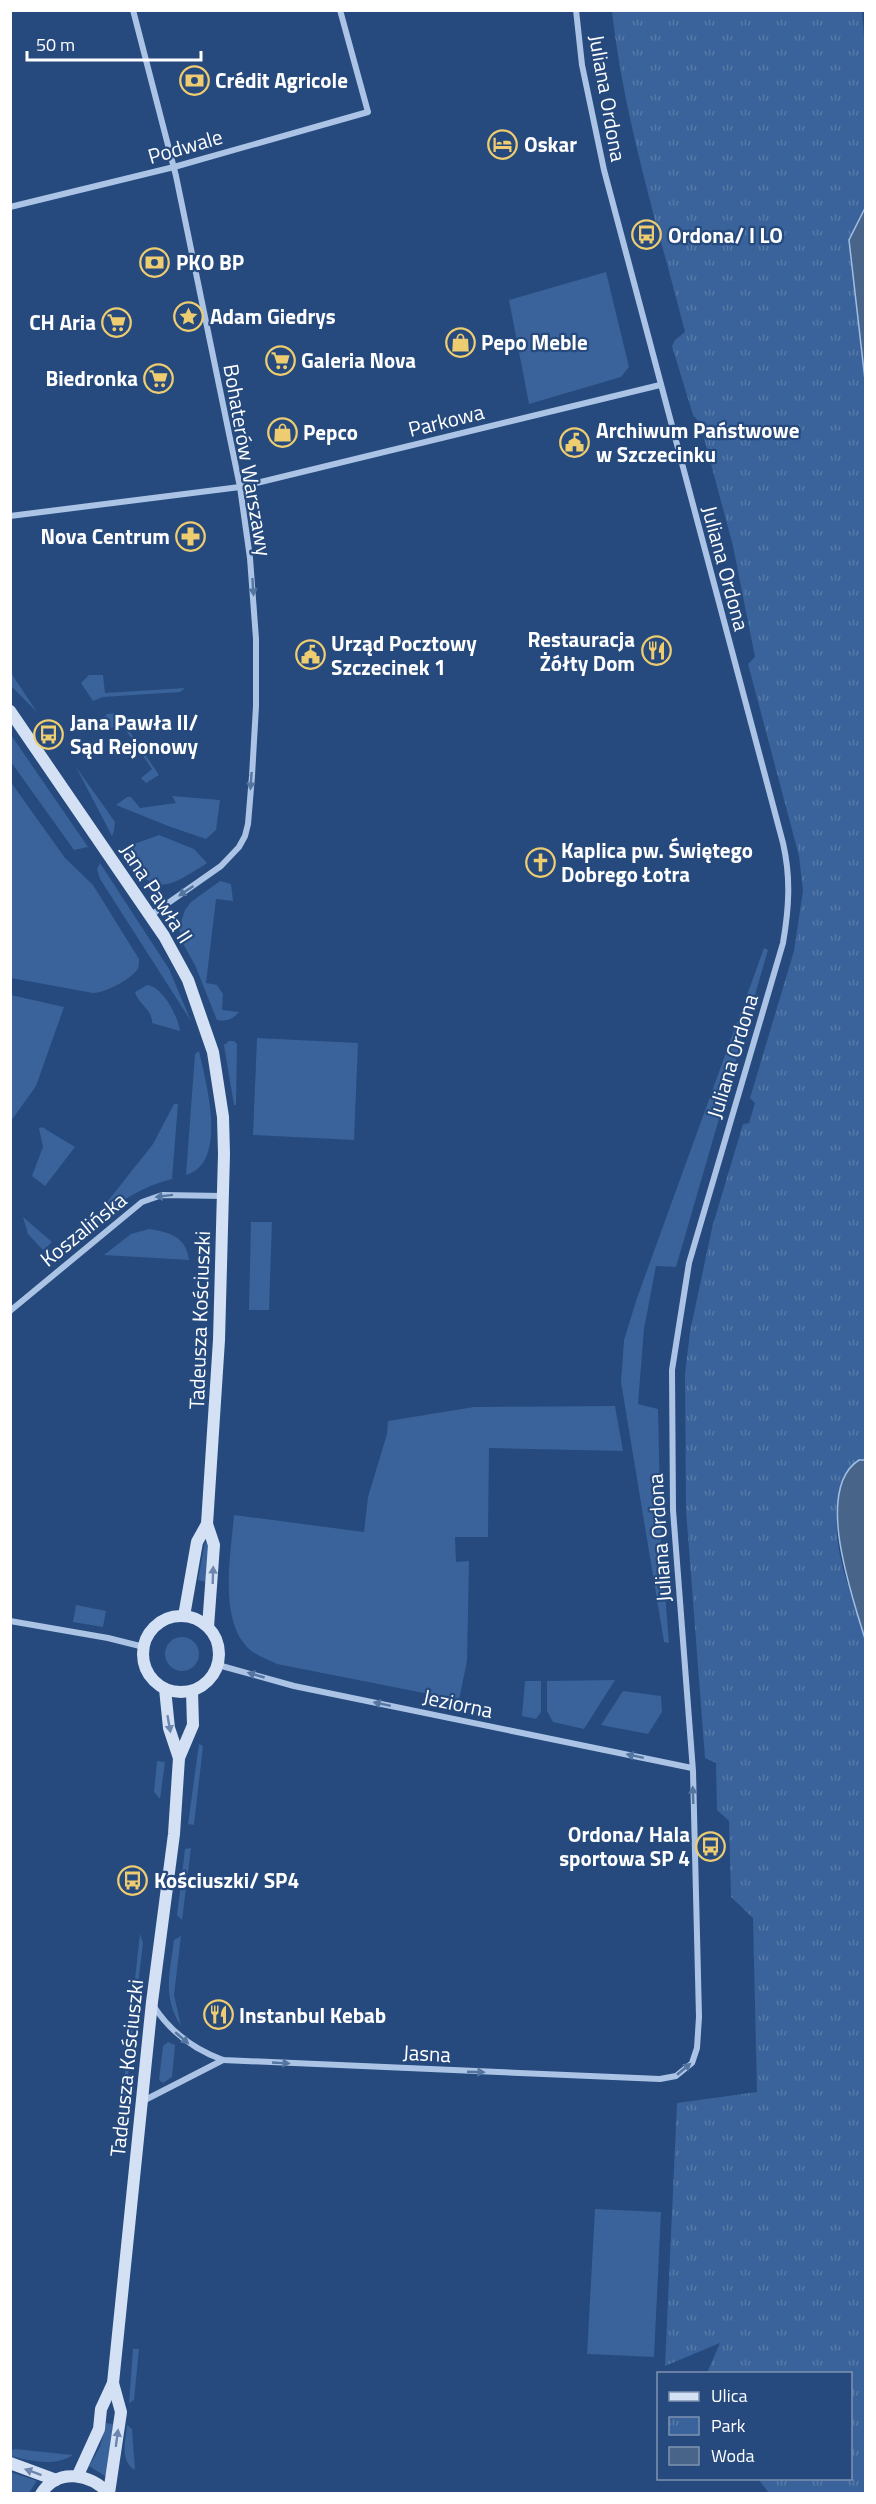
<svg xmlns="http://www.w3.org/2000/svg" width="876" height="2504" viewBox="0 0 876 2504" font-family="'Titillium Web',sans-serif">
<defs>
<pattern id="park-tufts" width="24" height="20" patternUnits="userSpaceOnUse" patternTransform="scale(1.5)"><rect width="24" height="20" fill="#39639a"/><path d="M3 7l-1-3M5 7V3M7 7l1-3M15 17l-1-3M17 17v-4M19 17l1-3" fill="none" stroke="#577aa9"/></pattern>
</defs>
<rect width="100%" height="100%" fill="#264a7d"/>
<g fill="#39639a">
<polygon points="606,272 629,367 621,377 529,404 509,300"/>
<polygon points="11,673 37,712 11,686"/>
<polygon points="89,675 103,675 105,693 185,688 180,692 103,697 93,701 81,683"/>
<polygon points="117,713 159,775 146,783 141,778 152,769 121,723 108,730 103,724 103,719 107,714"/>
<polygon points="11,735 88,847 74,850 11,762"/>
<polygon points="76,767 115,822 114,831 112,836"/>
<path d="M10,781L65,858L93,885L139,959C139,961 139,967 138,968C134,978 103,994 93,993L11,978Z"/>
<polygon points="172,796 220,800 216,830 206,839 168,826 116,805 127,797 131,797 140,808 176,803"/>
<path d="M159,835L194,849L207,863C161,893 153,895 120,849Z"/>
<polygon points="100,863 169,969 191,1021 100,879 97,869"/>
<path d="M220,881L231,884L233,901L216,899L206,983L217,985L223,994L222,1010L239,1012C233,1019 227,1022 217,1020L195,965L182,942L179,928L185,910L191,902Z"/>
<polygon points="764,948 768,950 676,1267 656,1266 644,1329 638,1404 658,1409 661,1543 669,1643 664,1642 621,1382 624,1340 637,1298"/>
<path d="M147,985C163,987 178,1016 180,1031L152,1023C153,1010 138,1004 135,992Z"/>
<polygon points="11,995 64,1007 36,1086 11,1121"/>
<polygon points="257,1038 358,1043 354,1140 253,1135"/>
<polygon points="229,1041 234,1041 237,1044 236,1105 234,1105 224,1045"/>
<path d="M199,1051C206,1083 229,1163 186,1175L195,1054Z"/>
<path d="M174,1104H178L172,1179C127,1191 111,1210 77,1240L153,1144Z"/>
<polygon points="42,1127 75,1147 45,1186 32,1176 43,1147 39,1128"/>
<polygon points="23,1217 52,1242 43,1250 28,1234"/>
<polygon points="251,1222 272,1222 269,1310 249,1310"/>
<path d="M149,1229C170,1232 186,1237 189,1260L104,1255L131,1234Z"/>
<path d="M615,1406L623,1451L489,1448L488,1537H455L456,1562L469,1561L467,1661L459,1700L277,1664C267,1659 257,1656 249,1649C218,1620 231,1553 234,1515L364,1532L368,1497L387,1434L388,1421L474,1407Z"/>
<polygon points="205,1542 209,1545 206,1582 198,1580"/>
<polygon points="76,1605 106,1611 103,1627 73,1622"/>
<circle cx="182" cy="1654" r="17"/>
<polygon points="615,1680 584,1729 553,1722 547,1711 547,1681"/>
<polygon points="525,1681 541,1681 541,1712 536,1719 522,1716"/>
<polygon points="623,1691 661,1696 662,1712 648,1734 601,1725"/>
<polygon points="199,1744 203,1746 194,1825 188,1824"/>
<polygon points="157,1761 165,1762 160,1799 154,1792"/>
<polygon points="191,1848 182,1920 177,1915 185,1849"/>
<polygon points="140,1934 143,1943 138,1984 134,1988"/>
<path d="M181,1936L174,1995L181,2026C162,1996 170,1973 174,1940Z"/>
<polygon points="132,2008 135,2009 122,2134 119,2133 129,2032 127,2031 127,2025 130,2025"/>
<polygon points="168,2042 175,2045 172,2077 163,2083 159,2080 163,2046"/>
<polygon points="595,2209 661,2212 654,2357 587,2354"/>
<polygon points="133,2349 139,2349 134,2400 129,2403"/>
<polygon points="106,2423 113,2424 107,2474 105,2476 89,2466 100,2447"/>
<path d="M127,2425L132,2429L135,2470C119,2461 126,2440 127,2425Z"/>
<path d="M15,2449L73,2455C54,2467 31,2461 11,2456V2451Z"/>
<polygon points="10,2472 35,2480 36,2482 29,2493 11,2492"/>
</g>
<path fill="url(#park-tufts)" d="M612,11H862L866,63L865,208L849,240L866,380V1460H859C852,1476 841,1495 838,1512C831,1549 855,1603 866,1639L865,2493H769L758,2479L850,2478V2374L707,2373L720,2343L665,2366L677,2103L757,2092L753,1918L731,1897L729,1821L717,1810L716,1763L705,1758L686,1510L685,1374L690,1332L712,1228L743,1124L749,1123L755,1103L750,1098L794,951L803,891L799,856L748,664L755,657L733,546L700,423L693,415L672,346L675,340L685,332C658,226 624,120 612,11Z"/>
<g fill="#496489" stroke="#9fbee6" stroke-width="1.5">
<polygon points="865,208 865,380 849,240"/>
<path d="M859,1460H866L865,1639C853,1598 813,1489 859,1460Z"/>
</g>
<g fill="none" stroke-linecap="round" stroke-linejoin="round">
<g stroke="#abc4e5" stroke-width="6">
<polyline points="133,10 176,176 240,487 250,558 256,639 256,706 252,776 248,824 245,836 239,847 221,866 151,915"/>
<polyline points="10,207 174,167 368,112 340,10"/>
<polyline points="10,516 240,487 660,385"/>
<polyline points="10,1311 142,1202 162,1195 223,1196"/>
<polyline points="10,1621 108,1638 144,1647"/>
<polyline points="218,1665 294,1686 692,1768"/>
<path d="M153,2005C170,2032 193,2049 223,2060L660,2079L676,2076L692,2063L697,2048L699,2017L693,1771L673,1510L672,1370L689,1263L783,943C789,908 791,878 783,843L604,170L582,65L576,10"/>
<polyline points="143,2101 223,2060"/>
</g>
<g stroke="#d4e1f5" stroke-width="12">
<polyline points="10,711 164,936 188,980 213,1052 223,1117 224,1154 219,1340 207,1524 214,1545 208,1627"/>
<polyline points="184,1616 197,1542 207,1524"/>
<circle cx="181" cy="1654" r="38"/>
<polyline points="165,1689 169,1728 179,1758"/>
<polyline points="10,2463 56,2480"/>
<polyline points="78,2475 99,2429 101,2409 113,2383 152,2002 174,1834 179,1758 193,1725 192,1691"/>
<polyline points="109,2493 121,2412 113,2383"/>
<path d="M41,2494C58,2467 91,2474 109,2494"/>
</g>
</g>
<defs><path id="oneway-solid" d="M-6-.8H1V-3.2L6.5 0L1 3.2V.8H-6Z" transform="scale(1.5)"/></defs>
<g fill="#5575a1">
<use href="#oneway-solid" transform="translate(253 587) rotate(86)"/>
<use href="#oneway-solid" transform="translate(251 781) rotate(94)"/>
<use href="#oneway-solid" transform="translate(186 891) rotate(146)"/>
<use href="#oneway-solid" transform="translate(164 1196) rotate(173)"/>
<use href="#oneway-solid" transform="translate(256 1675) rotate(-164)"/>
<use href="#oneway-solid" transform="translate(382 1704) rotate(-168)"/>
<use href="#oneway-solid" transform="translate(635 1756) rotate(-168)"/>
<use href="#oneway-solid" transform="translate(693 1795) rotate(-92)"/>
<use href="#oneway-solid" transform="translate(182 2038) rotate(41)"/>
<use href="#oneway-solid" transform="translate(281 2063) rotate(3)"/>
<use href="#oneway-solid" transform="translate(684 2069) rotate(-40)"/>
<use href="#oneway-solid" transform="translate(476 2072) rotate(2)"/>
</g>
<g fill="#6c86ad">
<use href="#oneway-solid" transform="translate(213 1575) rotate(-88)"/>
<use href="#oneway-solid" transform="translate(169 1724) rotate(80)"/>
<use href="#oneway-solid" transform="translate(117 2438) rotate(-82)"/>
<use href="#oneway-solid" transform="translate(33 2472) rotate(-160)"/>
</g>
<defs>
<symbol id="bank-ring" viewBox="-11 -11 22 22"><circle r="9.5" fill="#264a7d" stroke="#eecc70" stroke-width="1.5"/><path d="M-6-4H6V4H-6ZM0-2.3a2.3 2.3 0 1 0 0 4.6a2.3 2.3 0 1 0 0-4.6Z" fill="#eecc70"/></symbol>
<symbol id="hotel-ring" viewBox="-11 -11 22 22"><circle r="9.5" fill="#264a7d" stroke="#eecc70" stroke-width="1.5"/><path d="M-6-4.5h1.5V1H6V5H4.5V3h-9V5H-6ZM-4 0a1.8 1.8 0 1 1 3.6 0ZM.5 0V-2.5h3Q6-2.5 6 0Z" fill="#eecc70"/></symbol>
<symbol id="bus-ring" viewBox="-11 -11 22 22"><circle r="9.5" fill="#264a7d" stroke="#eecc70" stroke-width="1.5"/><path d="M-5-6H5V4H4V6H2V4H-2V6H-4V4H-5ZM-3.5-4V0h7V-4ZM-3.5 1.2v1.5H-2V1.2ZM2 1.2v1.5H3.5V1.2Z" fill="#eecc70"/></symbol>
<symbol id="sight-ring" viewBox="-11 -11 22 22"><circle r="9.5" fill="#264a7d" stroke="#eecc70" stroke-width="1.5"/><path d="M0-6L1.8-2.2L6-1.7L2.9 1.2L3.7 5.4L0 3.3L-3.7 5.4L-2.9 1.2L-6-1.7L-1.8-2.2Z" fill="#eecc70"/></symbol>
<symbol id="supermarket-ring" viewBox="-11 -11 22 22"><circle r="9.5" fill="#264a7d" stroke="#eecc70" stroke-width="1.5"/><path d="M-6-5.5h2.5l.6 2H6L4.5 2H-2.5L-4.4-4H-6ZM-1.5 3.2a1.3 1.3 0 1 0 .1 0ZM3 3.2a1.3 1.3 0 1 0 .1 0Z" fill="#eecc70"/></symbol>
<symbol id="shop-ring" viewBox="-11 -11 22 22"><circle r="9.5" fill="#264a7d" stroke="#eecc70" stroke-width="1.5"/><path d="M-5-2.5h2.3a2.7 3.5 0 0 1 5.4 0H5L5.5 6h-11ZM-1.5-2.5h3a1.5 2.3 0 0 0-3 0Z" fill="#eecc70"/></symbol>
<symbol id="civic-ring" viewBox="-11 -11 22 22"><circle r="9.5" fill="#264a7d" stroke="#eecc70" stroke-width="1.5"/><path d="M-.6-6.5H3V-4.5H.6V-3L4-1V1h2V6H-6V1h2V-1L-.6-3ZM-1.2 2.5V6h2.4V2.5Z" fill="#eecc70"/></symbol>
<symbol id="pharmacy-ring" viewBox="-11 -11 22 22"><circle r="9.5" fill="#264a7d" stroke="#eecc70" stroke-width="1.5"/><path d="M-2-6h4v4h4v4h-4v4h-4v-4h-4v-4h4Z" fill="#eecc70"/></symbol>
<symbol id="restaurant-ring" viewBox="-11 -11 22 22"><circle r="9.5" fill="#264a7d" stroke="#eecc70" stroke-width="1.5"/><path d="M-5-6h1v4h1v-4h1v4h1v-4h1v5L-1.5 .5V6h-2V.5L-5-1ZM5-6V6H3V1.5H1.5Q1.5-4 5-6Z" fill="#eecc70"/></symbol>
<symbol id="church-ring" viewBox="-11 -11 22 22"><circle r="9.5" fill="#264a7d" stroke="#eecc70" stroke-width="1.5"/><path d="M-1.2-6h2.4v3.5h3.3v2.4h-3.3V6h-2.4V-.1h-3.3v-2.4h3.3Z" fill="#eecc70"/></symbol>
</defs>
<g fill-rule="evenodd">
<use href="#bank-ring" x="178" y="64" width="33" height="33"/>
<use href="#hotel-ring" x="486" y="128" width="33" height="33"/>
<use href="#bus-ring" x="630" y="218" width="33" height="33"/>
<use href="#bank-ring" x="138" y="246" width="33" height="33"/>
<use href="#sight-ring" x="172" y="300" width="33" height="33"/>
<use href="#supermarket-ring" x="100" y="306" width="33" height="33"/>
<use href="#shop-ring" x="444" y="326" width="33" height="33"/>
<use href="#supermarket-ring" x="264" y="344" width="33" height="33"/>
<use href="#supermarket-ring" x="142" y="362" width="33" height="33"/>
<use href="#shop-ring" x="266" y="416" width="33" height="33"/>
<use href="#civic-ring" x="558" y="426" width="33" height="33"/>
<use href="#pharmacy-ring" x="174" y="520" width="33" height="33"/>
<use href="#restaurant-ring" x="640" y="634" width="33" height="33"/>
<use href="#civic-ring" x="294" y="638" width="33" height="33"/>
<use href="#bus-ring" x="32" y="718" width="33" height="33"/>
<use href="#church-ring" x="524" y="846" width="33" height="33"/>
<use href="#bus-ring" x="694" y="1830" width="33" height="33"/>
<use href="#bus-ring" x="116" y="1864" width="33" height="33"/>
<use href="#restaurant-ring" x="202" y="1998" width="33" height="33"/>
</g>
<g text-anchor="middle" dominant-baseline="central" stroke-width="4.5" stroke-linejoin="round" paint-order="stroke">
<g font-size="21" font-weight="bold" fill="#fff" stroke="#264a7d" text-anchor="start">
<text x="215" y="80">Crédit Agricole</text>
<text x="524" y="144">Oskar</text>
<text x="668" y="235">Ordona/ I LO</text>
<text x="176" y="262">PKO BP</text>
<text x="210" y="316">Adam Giedrys</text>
<text x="96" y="322" text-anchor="end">CH Aria</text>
<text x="481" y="342">Pepo Meble</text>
<text x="301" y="360">Galeria Nova</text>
<text x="138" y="378" text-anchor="end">Biedronka</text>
<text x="596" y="430">Archiwum Państwowe<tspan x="596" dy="24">w Szczecinku</tspan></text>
<text x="303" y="432">Pepco</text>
<text x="170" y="536" text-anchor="end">Nova Centrum</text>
<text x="635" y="639" text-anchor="end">Restauracja<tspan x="635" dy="24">Żółty Dom</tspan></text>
<text x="331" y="643">Urząd Pocztowy<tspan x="331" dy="24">Szczecinek 1</tspan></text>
<text x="70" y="722">Jana Pawła II/<tspan x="70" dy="24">Sąd Rejonowy</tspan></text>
<text x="561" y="850">Kaplica pw. Świętego<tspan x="561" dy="24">Dobrego Łotra</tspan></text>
<text x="690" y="1834" text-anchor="end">Ordona/ Hala<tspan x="690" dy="24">sportowa SP 4</tspan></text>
<text x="154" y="1880">Kościuszki/ SP4</text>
<text x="239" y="2015">Instanbul Kebab</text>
</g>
<g font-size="21" fill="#fff" stroke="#264a7d">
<text transform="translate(608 98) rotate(80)">Juliana Ordona</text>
<text transform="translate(185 146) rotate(-16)">Podwale</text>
<text transform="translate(446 420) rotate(-14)">Parkowa</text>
<text transform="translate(248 460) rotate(80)">Bohaterów Warszawy</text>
<text transform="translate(726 568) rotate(75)">Juliana Ordona</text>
<text transform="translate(157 893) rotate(57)">Jana Pawła II</text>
<text transform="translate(732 1056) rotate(-73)">Juliana Ordona</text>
<text transform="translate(83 1229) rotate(-39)">Koszalińska</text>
<text transform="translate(199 1320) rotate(-88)">Tadeusza Kościuszki</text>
<text transform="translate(659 1538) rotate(-94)">Juliana Ordona</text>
<text transform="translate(458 1703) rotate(12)">Jeziorna</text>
<text transform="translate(427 2053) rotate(3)">Jasna</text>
<text transform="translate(126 2068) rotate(-84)">Tadeusza Kościuszki</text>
</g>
</g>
<rect width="876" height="2504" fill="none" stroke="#ffffff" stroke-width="24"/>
<rect x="657" y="2372" width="195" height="108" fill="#264a7d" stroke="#7d92b1" stroke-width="1.5"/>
<rect x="669" y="2392" width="30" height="9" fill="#d4e1f5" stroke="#7d92b1" stroke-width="1.5"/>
<text x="711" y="2402" font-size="18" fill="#ffffff">Ulica</text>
<rect x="669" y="2417" width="30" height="18" fill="url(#park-tufts)" stroke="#7d92b1" stroke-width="1.5"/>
<text x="711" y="2432" font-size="18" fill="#ffffff">Park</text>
<rect x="669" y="2447" width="30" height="18" fill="#496489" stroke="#7d92b1" stroke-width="1.5"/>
<text x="711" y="2462" font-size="18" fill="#ffffff">Woda</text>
<path d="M27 51v9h174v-9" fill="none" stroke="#ffffff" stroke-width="3"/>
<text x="36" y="51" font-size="18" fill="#ffffff" stroke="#264a7d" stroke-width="4.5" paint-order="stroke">50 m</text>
</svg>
